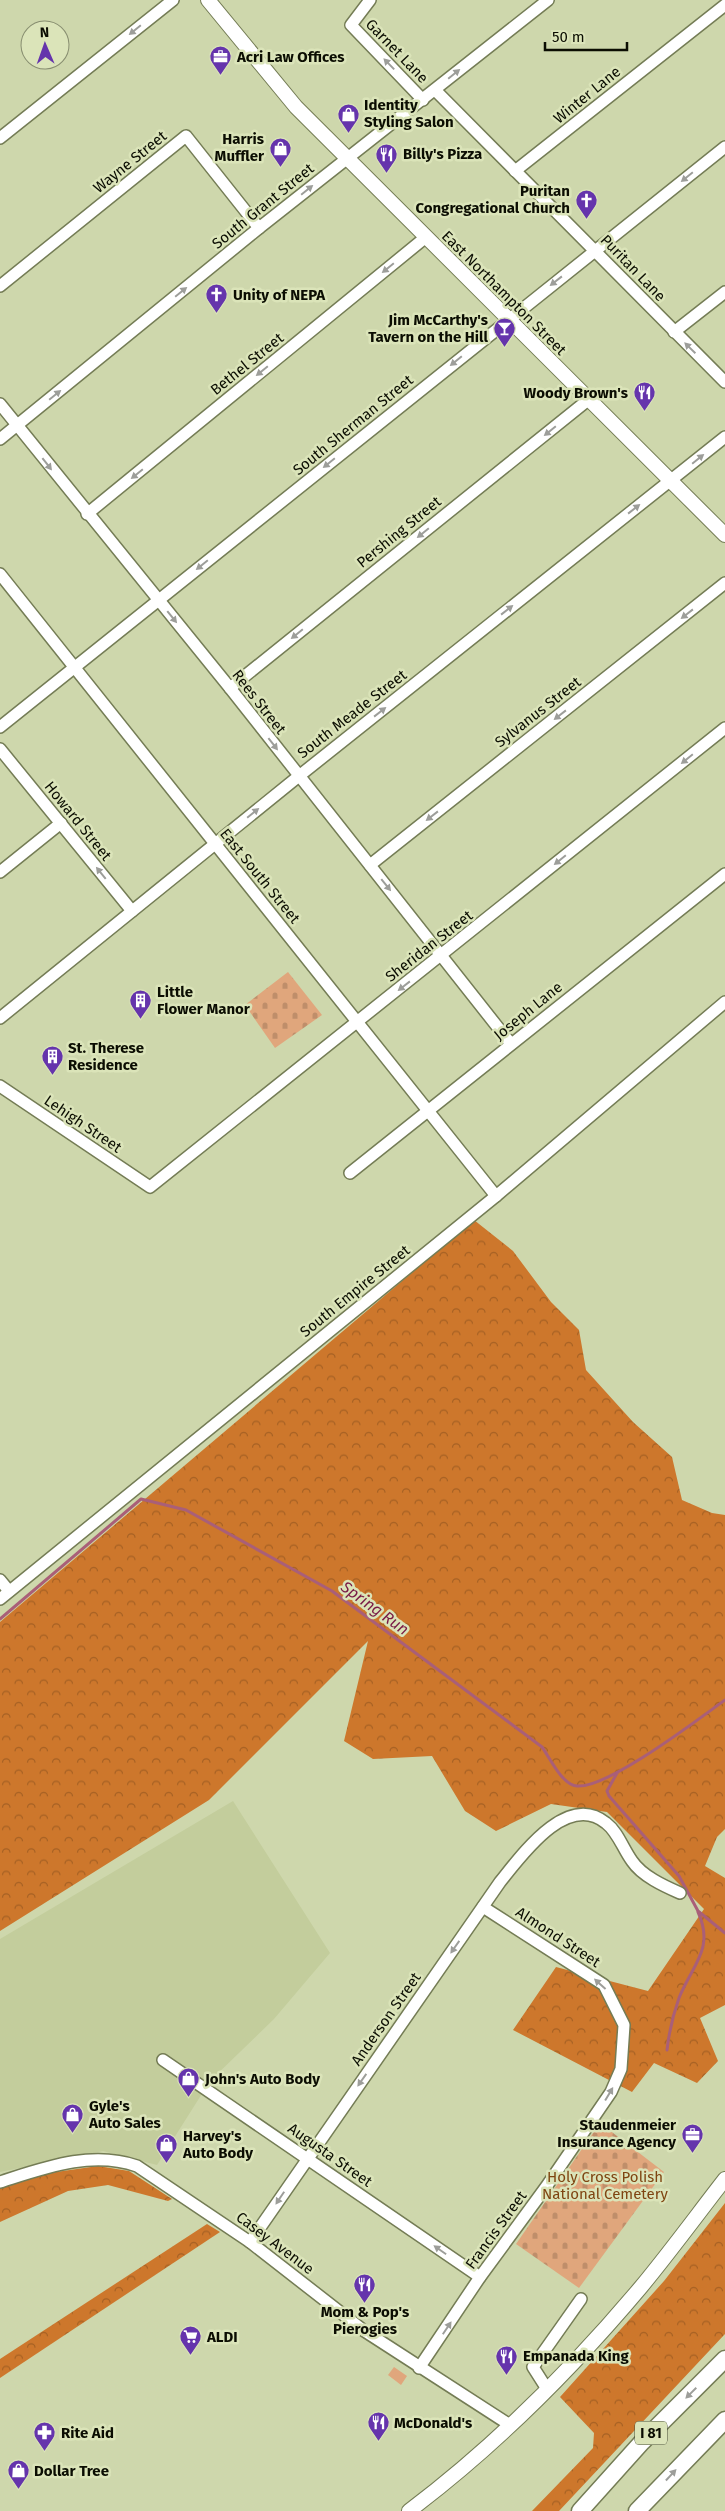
<svg xmlns="http://www.w3.org/2000/svg" width="725" height="2511" viewBox="0 0 725 2511" font-family="'Fira Sans',sans-serif">
<defs>
<pattern id="forest-crowns" width="20" height="18" patternUnits="userSpaceOnUse" patternTransform="scale(1.25)"><rect width="20" height="18" fill="#cd772c"/><path d="M2 6a3 3 0 1 1 6 0M12 15a3 3 0 1 1 6 0" fill="none" stroke="#a56023"/></pattern>
<pattern id="cemetery-stones" width="16" height="16" patternUnits="userSpaceOnUse" patternTransform="scale(1.25)"><rect width="16" height="16" fill="#e0a67c"/><path d="M2 7V4a2 2 0 0 1 4 0v3zM10 15v-3a2 2 0 0 1 4 0v3z" fill="#bf8e6a"/></pattern>
</defs>
<rect width="100%" height="100%" fill="#ced7ac"/>
<polygon fill="#c3cd9c" points="233,1801 330,1953 274,2019 210,2081 157,2165 103,2151 0,2172 0,1939"/>
<polygon fill="#e0a67c" points="394,2367 407,2376 401,2385 388,2375"/>
<g fill="url(#forest-crowns)">
<polygon points="474,1220 513,1251 551,1302 579,1330 586,1370 633,1422 672,1457 682,1500 712,1513 725,1515 725,1829 717,1837 705,1866 725,1878 725,2005 700,2018 718,2061 697,2083 654,2063 632,2092 513,2030 556,1967 648,1991 704,1909 607,1812 551,1804 496,1831 465,1811 432,1756 373,1759 344,1741 368,1641 209,1800 0,1931 0,1622"/>
<polygon points="98,2166 129,2171 172,2199 168,2201 108,2185 68,2191 0,2222 0,2180"/>
<polygon points="725,2203 725,2334 559,2511 532,2511 593,2448 594,2433 560,2397 664,2281"/>
<polygon points="207,2224 220,2232 0,2378 0,2359"/>
</g>
<g fill="url(#cemetery-stones)">
<polygon points="288,972 322,1015 275,1048 245,1005"/>
<polygon points="600,2123 664,2172 579,2288 516,2244"/>
</g>
<g fill="none" stroke-linecap="round" stroke-linejoin="round">
<g stroke="#a95f78" stroke-width="3">
<path d="M0,1619L141,1499L186,1510L332,1591L542,1747C550,1758 562,1785 577,1786C607,1789 697,1720 725,1700"/>
<polyline points="617,1773 607,1791 609,1796 679,1876 698,1911 725,1933"/>
<path d="M667,2050C669,2032 673,2015 679,1998C692,1965 715,1949 698,1912"/>
</g>
<defs>
<g id="minor">
<polyline points="370,0 351,25 423,100"/>
<polyline points="435,90 725,382"/>
<polyline points="0,138 173,0"/>
<polyline points="515,171 725,5"/>
<polyline points="0,286 186,136 259,228"/>
<polyline points="674,332 725,292"/>
<polyline points="0,404 230,688 511,1044"/>
<polyline points="0,439 259,228 548,0"/>
<polyline points="87,514 426,237"/>
<polyline points="0,574 496,1196"/>
<polyline points="230,688 588,400"/>
<polyline points="0,727 725,147"/>
<polyline points="0,749 132,911"/>
<polyline points="370,865 725,583"/>
<polyline points="0,872 61,823"/>
<polyline points="0,1018 299,776 725,437"/>
<polyline points="0,1086 150,1187 725,728"/>
<polyline points="350,1173 725,874"/>
<polyline points="0,1580 9,1591"/>
<polyline points="0,1599 496,1196 725,1002"/>
<polyline points="163,2060 480,2277"/>
<path d="M0,2182C44,2168 91,2150 137,2166L250,2242L363,2330L510,2425"/>
<path d="M250,2242L500,1882C521,1856 567,1791 606,1823C618,1832 623,1849 632,1861C642,1876 664,1886 680,1893"/>
<polyline points="419,2368 480,2277 546,2187 611,2092 621,2069 624,2025 604,1985 483,1907"/>
<polyline points="547,2389 533,2367 581,2299"/>
</g>
<g id="major">
<polyline points="208,0 296,107 725,535"/>
<path d="M409,2511C494,2447 572,2369 641,2287C670,2252 697,2215 725,2179"/>
</g>
<g id="highway">
<polyline points="580,2511 642,2442 725,2359"/>
<polyline points="637,2511 725,2420"/>
</g>
</defs>
<use href="#minor" stroke="#747c55" stroke-width="14"/>
<use href="#major" stroke="#747c55" stroke-width="16"/>
<use href="#highway" stroke="#747c55" stroke-width="19"/>
<use href="#minor" stroke="#fff" stroke-width="11"/>
<use href="#major" stroke="#fff" stroke-width="14"/>
<use href="#highway" stroke="#fff" stroke-width="16"/>
</g>
<defs><path id="oneway-solid" d="M-6-.8H1V-3.2L6.5 0L1 3.2V.8H-6Z" transform="scale(1.25)"/></defs>
<g fill="#9d9e9a">
<use href="#oneway-solid" transform="translate(135 30) rotate(141)"/>
<use href="#oneway-solid" transform="translate(389 64) rotate(-134)"/>
<use href="#oneway-solid" transform="translate(454 74) rotate(-39)"/>
<use href="#oneway-solid" transform="translate(687 177) rotate(141)"/>
<use href="#oneway-solid" transform="translate(307 190) rotate(-39)"/>
<use href="#oneway-solid" transform="translate(388 268) rotate(141)"/>
<use href="#oneway-solid" transform="translate(556 281) rotate(142)"/>
<use href="#oneway-solid" transform="translate(181 292) rotate(-39)"/>
<use href="#oneway-solid" transform="translate(690 348) rotate(-136)"/>
<use href="#oneway-solid" transform="translate(456 361) rotate(141)"/>
<use href="#oneway-solid" transform="translate(262 371) rotate(141)"/>
<use href="#oneway-solid" transform="translate(55 395) rotate(-39)"/>
<use href="#oneway-solid" transform="translate(550 431) rotate(141)"/>
<use href="#oneway-solid" transform="translate(698 459) rotate(-39)"/>
<use href="#oneway-solid" transform="translate(329 463) rotate(141)"/>
<use href="#oneway-solid" transform="translate(47 464) rotate(52)"/>
<use href="#oneway-solid" transform="translate(137 474) rotate(141)"/>
<use href="#oneway-solid" transform="translate(634 509) rotate(-38)"/>
<use href="#oneway-solid" transform="translate(423 533) rotate(141)"/>
<use href="#oneway-solid" transform="translate(202 565) rotate(141)"/>
<use href="#oneway-solid" transform="translate(507 610) rotate(-38)"/>
<use href="#oneway-solid" transform="translate(687 614) rotate(142)"/>
<use href="#oneway-solid" transform="translate(172 617) rotate(51)"/>
<use href="#oneway-solid" transform="translate(297 634) rotate(141)"/>
<use href="#oneway-solid" transform="translate(380 712) rotate(-38)"/>
<use href="#oneway-solid" transform="translate(560 715) rotate(142)"/>
<use href="#oneway-solid" transform="translate(273 744) rotate(52)"/>
<use href="#oneway-solid" transform="translate(687 759) rotate(141)"/>
<use href="#oneway-solid" transform="translate(253 813) rotate(-39)"/>
<use href="#oneway-solid" transform="translate(432 816) rotate(142)"/>
<use href="#oneway-solid" transform="translate(560 860) rotate(141)"/>
<use href="#oneway-solid" transform="translate(101 873) rotate(-129)"/>
<use href="#oneway-solid" transform="translate(386 885) rotate(51)"/>
<use href="#oneway-solid" transform="translate(404 986) rotate(142)"/>
<use href="#oneway-solid" transform="translate(455 1947) rotate(125)"/>
<use href="#oneway-solid" transform="translate(600 1984) rotate(-138)"/>
<use href="#oneway-solid" transform="translate(362 2080) rotate(125)"/>
<use href="#oneway-solid" transform="translate(609 2094) rotate(-59)"/>
<use href="#oneway-solid" transform="translate(280 2198) rotate(124)"/>
<use href="#oneway-solid" transform="translate(440 2250) rotate(-145)"/>
<use href="#oneway-solid" transform="translate(447 2328) rotate(-56)"/>
<use href="#oneway-solid" transform="translate(691 2393) rotate(135)"/>
<use href="#oneway-solid" transform="translate(671 2475) rotate(-47)"/>
</g>
<defs>
<symbol id="office-pin" viewBox="-11 -11 22 30"><path d="M0 17L-7.5 6A9.5 9.5 0 1 1 7.5 6Z" fill="#6534ac" stroke="#dbe4b9"/><path d="M-6-3h4V-5.5h4V-3h4V5H-6ZM-1-4.5V-3h2v-1.5ZM-6 0V1H6V0Z" fill="#fff"/></symbol>
<symbol id="shop-pin" viewBox="-11 -11 22 30"><path d="M0 17L-7.5 6A9.5 9.5 0 1 1 7.5 6Z" fill="#6534ac" stroke="#dbe4b9"/><path d="M-5-2.5h2.3a2.7 3.5 0 0 1 5.4 0H5L5.5 6h-11ZM-1.5-2.5h3a1.5 2.3 0 0 0-3 0Z" fill="#fff"/></symbol>
<symbol id="restaurant-pin" viewBox="-11 -11 22 30"><path d="M0 17L-7.5 6A9.5 9.5 0 1 1 7.5 6Z" fill="#6534ac" stroke="#dbe4b9"/><path d="M-5-6h1v4h1v-4h1v4h1v-4h1v5L-1.5 .5V6h-2V.5L-5-1ZM5-6V6H3V1.5H1.5Q1.5-4 5-6Z" fill="#fff"/></symbol>
<symbol id="church-pin" viewBox="-11 -11 22 30"><path d="M0 17L-7.5 6A9.5 9.5 0 1 1 7.5 6Z" fill="#6534ac" stroke="#dbe4b9"/><path d="M-1.2-6h2.4v3.5h3.3v2.4h-3.3V6h-2.4V-.1h-3.3v-2.4h3.3Z" fill="#fff"/></symbol>
<symbol id="bar-pin" viewBox="-11 -11 22 30"><path d="M0 17L-7.5 6A9.5 9.5 0 1 1 7.5 6Z" fill="#6534ac" stroke="#dbe4b9"/><path d="M-6-5H6L.8 .8V4.5H3.5V6h-7V4.5H-.8V.8Z" fill="#fff"/></symbol>
<symbol id="building-pin" viewBox="-11 -11 22 30"><path d="M0 17L-7.5 6A9.5 9.5 0 1 1 7.5 6Z" fill="#6534ac" stroke="#dbe4b9"/><path d="M-4-6H4V6H1V3H-1V6H-4ZM-2.5-4.3h1.7v1.8h-1.7ZM.8-4.3h1.7v1.8H.8ZM-2.5-1h1.7V.8h-1.7ZM.8-1h1.7V.8H.8Z" fill="#fff"/></symbol>
<symbol id="supermarket-pin" viewBox="-11 -11 22 30"><path d="M0 17L-7.5 6A9.5 9.5 0 1 1 7.5 6Z" fill="#6534ac" stroke="#dbe4b9"/><path d="M-6-5.5h2.5l.6 2H6L4.5 2H-2.5L-4.4-4H-6ZM-1.5 3.2a1.3 1.3 0 1 0 .1 0ZM3 3.2a1.3 1.3 0 1 0 .1 0Z" fill="#fff"/></symbol>
<symbol id="pharmacy-pin" viewBox="-11 -11 22 30"><path d="M0 17L-7.5 6A9.5 9.5 0 1 1 7.5 6Z" fill="#6534ac" stroke="#dbe4b9"/><path d="M-2-6h4v4h4v4h-4v4h-4v-4h-4v-4h4Z" fill="#fff"/></symbol>
</defs>
<g fill-rule="evenodd">
<use href="#office-pin" x="208" y="44" width="25" height="34"/>
<use href="#shop-pin" x="336" y="102" width="25" height="34"/>
<use href="#shop-pin" x="268" y="136" width="25" height="34"/>
<use href="#restaurant-pin" x="374" y="142" width="25" height="34"/>
<use href="#church-pin" x="574" y="188" width="25" height="34"/>
<use href="#church-pin" x="204" y="282" width="25" height="34"/>
<use href="#bar-pin" x="492" y="316" width="25" height="34"/>
<use href="#restaurant-pin" x="632" y="380" width="25" height="34"/>
<use href="#building-pin" x="128" y="988" width="25" height="34"/>
<use href="#building-pin" x="40" y="1044" width="25" height="34"/>
<use href="#shop-pin" x="176" y="2066" width="25" height="34"/>
<use href="#shop-pin" x="60" y="2102" width="25" height="34"/>
<use href="#office-pin" x="680" y="2122" width="25" height="34"/>
<use href="#shop-pin" x="154" y="2132" width="25" height="34"/>
<use href="#restaurant-pin" x="352" y="2272" width="25" height="34"/>
<use href="#supermarket-pin" x="178" y="2324" width="25" height="34"/>
<use href="#restaurant-pin" x="494" y="2344" width="25" height="34"/>
<use href="#restaurant-pin" x="366" y="2410" width="25" height="34"/>
<use href="#pharmacy-pin" x="32" y="2420" width="25" height="34"/>
<use href="#shop-pin" x="6" y="2458" width="25" height="34"/>
</g>
<g text-anchor="middle" dominant-baseline="central" stroke-width="5" stroke-linejoin="round" paint-order="stroke">
<rect fill="#dbe4b9" stroke="#494e39" stroke-width="1" x="635" y="2421.5" width="32" height="23" rx="4"/>
<g font-size="14" font-weight="bold" fill="#0b0d02">
<text x="651" y="2433">I 81</text>
</g>
<g font-size="15" fill="#0b0d02" stroke="#dbe4b9">
<text transform="translate(397 51) rotate(46)">Garnet Lane</text>
<text transform="translate(587 95) rotate(-39)">Winter Lane</text>
<text transform="translate(130 162) rotate(-39)">Wayne Street</text>
<text transform="translate(263 206) rotate(-39)">South Grant Street</text>
<text transform="translate(633 268) rotate(46)">Puritan Lane</text>
<text transform="translate(504 293) rotate(45)">East Northampton Street</text>
<text transform="translate(247 364) rotate(-39)">Bethel Street</text>
<text transform="translate(353 425) rotate(-39)">South Sherman Street</text>
<text transform="translate(399 532) rotate(-39)">Pershing Street</text>
<text transform="translate(259 702) rotate(52)">Rees Street</text>
<text transform="translate(538 712) rotate(-38)">Sylvanus Street</text>
<text transform="translate(352 714) rotate(-38)">South Meade Street</text>
<text transform="translate(78 821) rotate(51)">Howard Street</text>
<text transform="translate(260 876) rotate(51)">East South Street</text>
<text transform="translate(429 946) rotate(-38)">Sheridan Street</text>
<text transform="translate(528 1011) rotate(-39)">Joseph Lane</text>
<text transform="translate(83 1124) rotate(34)">Lehigh Street</text>
<text transform="translate(355 1291) rotate(-39)">South Empire Street</text>
<text transform="translate(558 1937) rotate(33)">Almond Street</text>
<text transform="translate(386 2019) rotate(-55)">Anderson Street</text>
<text transform="translate(330 2155) rotate(35)">Augusta Street</text>
<text transform="translate(496 2230) rotate(-54)">Francis Street</text>
<text transform="translate(275 2243) rotate(37)">Casey Avenue</text>
</g>
<g font-size="15" font-weight="bold" fill="#0b0d02" stroke="#dbe4b9" text-anchor="start">
<text x="237" y="57">Acri Law Offices</text>
<text x="364" y="105">Identity<tspan x="364" dy="17">Styling Salon</tspan></text>
<text x="264" y="139" text-anchor="end">Harris<tspan x="264" dy="17">Muffler</tspan></text>
<text x="403" y="154">Billy's Pizza</text>
<text x="570" y="191" text-anchor="end">Puritan<tspan x="570" dy="17">Congregational Church</tspan></text>
<text x="233" y="295">Unity of NEPA</text>
<text x="488" y="320" text-anchor="end">Jim McCarthy's<tspan x="488" dy="17">Tavern on the Hill</tspan></text>
<text x="628" y="393" text-anchor="end">Woody Brown's</text>
<text x="157" y="992">Little<tspan x="157" dy="17">Flower Manor</tspan></text>
<text x="68" y="1048">St. Therese<tspan x="68" dy="17">Residence</tspan></text>
<text x="205" y="2079">John's Auto Body</text>
<text x="89" y="2106">Gyle's<tspan x="89" dy="17">Auto Sales</tspan></text>
<text x="676" y="2125" text-anchor="end">Staudenmeier<tspan x="676" dy="17">Insurance Agency</tspan></text>
<text x="183" y="2136">Harvey's<tspan x="183" dy="17">Auto Body</tspan></text>
<text x="365" y="2312" text-anchor="middle">Mom &amp; Pop's<tspan x="365" dy="17">Pierogies</tspan></text>
<text x="207" y="2337">ALDI</text>
<text x="523" y="2356">Empanada King</text>
<text x="394" y="2423">McDonald's</text>
<text x="61" y="2433">Rite Aid</text>
<text x="34" y="2471">Dollar Tree</text>
</g>
<g font-size="15" fill="#7f4511" stroke="#dbe4b9">
<text x="605" y="2177">Holy Cross Polish<tspan x="605" dy="17">National Cemetery</tspan></text>
</g>
<g font-size="16" font-style="italic" fill="#791a46" stroke="#dbe4b9">
<text transform="translate(375 1608) rotate(36)">Spring Run</text>
</g>
</g>
<g transform="translate(45 45) rotate(358)"><circle r="24" fill="#dbe4b9" stroke="#888e70"/>
<path d="M0-4L9 19L0 12L-9 19Z" fill="#6534ac"/>
<text y="-8" font-size="14" font-weight="bold" text-anchor="middle" fill="#0b0d02">N</text>
</g>
<path d="M545 42v8h82v-8" fill="none" stroke="#0b0d02" stroke-width="2.5"/>
<text x="552" y="42" font-size="15" fill="#0b0d02" stroke="#dbe4b9" stroke-width="4" paint-order="stroke">50 m</text>
</svg>
